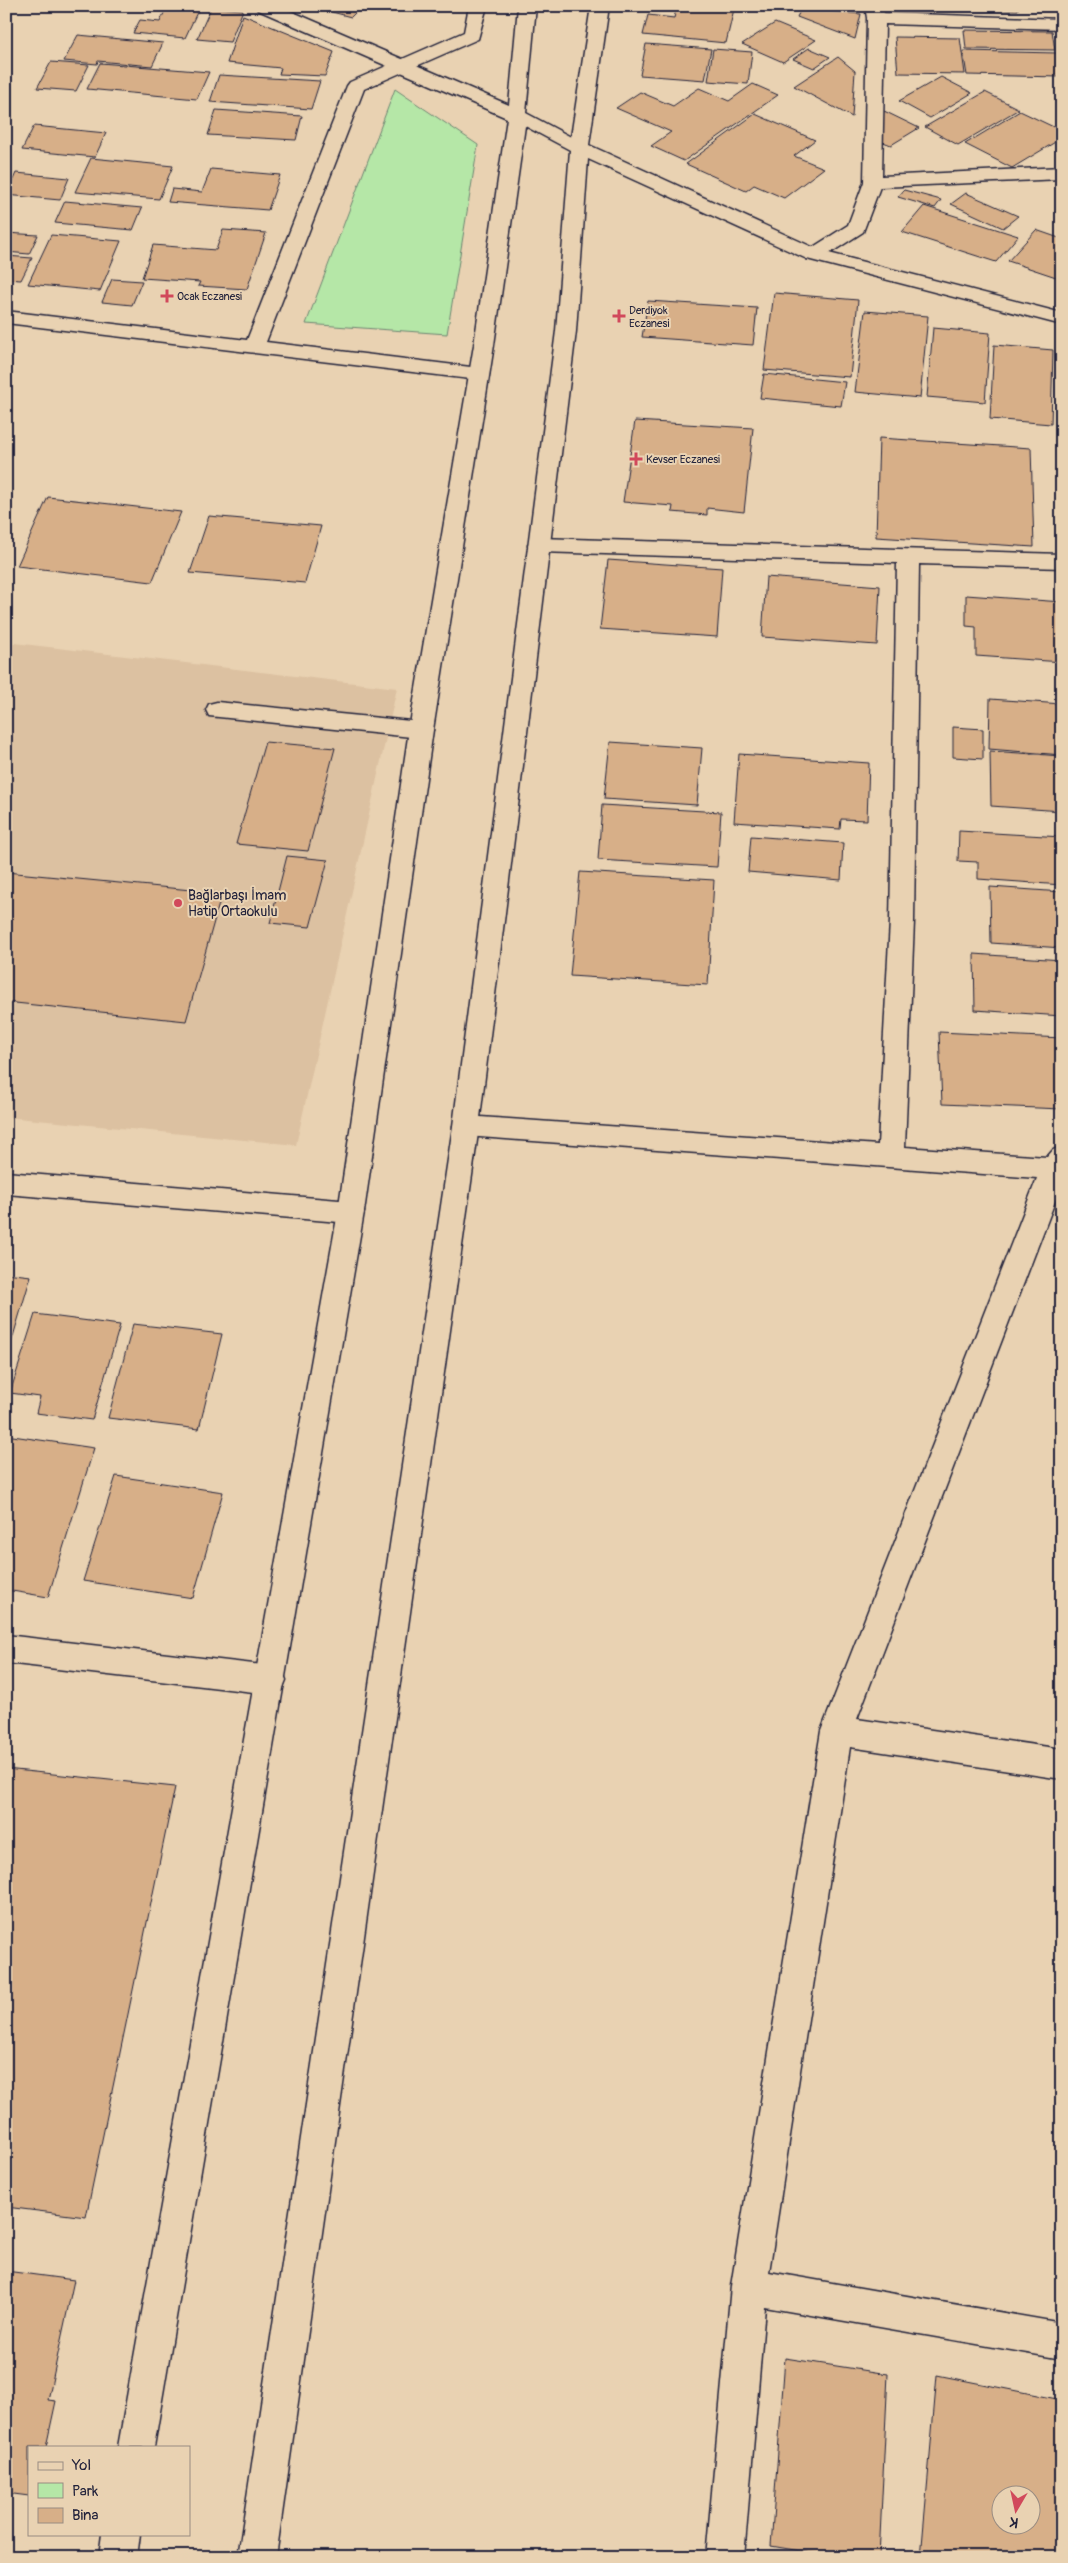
<svg xmlns="http://www.w3.org/2000/svg" width="1068" height="2563" viewBox="0 0 1068 2563" font-family="Pangolin,sans-serif">
<rect width="100%" height="100%" fill="#e9d2b2"/>
<filter id="ink" filterUnits="userSpaceOnUse"><feTurbulence type="fractalNoise" baseFrequency=".02" numOctaves="2"/><feDisplacementMap in="SourceGraphic" scale="10" xChannelSelector="R" yChannelSelector="G"/><feConvolveMatrix kernelMatrix="1 2 1 2 8 2 1 2 1" color-interpolation-filters="sRGB"/></filter>
<g filter="url(#ink)">
<polygon fill="#dcc1a1" points="6,642 397,688 296,1145 6,1117"/>
<polygon fill="#b5e7a7" stroke="#6c8471" points="395,89 478,145 447,334 306,324"/>
<g fill="#d7af88" stroke="#22223b" fill-rule="evenodd">
<polygon points="167,6 200,6 185,38 133,33 140,20 160,22"/>
<polygon points="338,6 362,6 351,17 332,12"/>
<polygon points="677,6 734,9 726,43 643,35 648,15 674,18"/>
<polygon points="790,6 844,6 843,11"/>
<polygon points="928,6 1017,6 1018,10 928,10"/>
<polygon points="211,8 243,10 230,42 197,39"/>
<polygon points="801,9 861,14 855,39 797,17"/>
<polygon points="243,15 334,52 325,76 279,74 281,68 227,63"/>
<polygon points="775,23 816,40 783,62 742,44"/>
<polygon points="964,30 1052,31 1055,50 966,49"/>
<polygon points="78,35 163,43 152,66 98,61 97,64 64,61"/>
<polygon points="895,37 960,38 965,74 898,73"/>
<polygon points="646,44 711,49 705,80 640,75"/>
<polygon points="809,48 830,57 814,68 793,59"/>
<polygon points="713,49 752,52 748,84 708,81"/>
<polygon points="963,51 1057,53 1061,77 967,75"/>
<polygon points="838,57 855,71 852,117 794,86"/>
<polygon points="51,62 89,65 76,91 37,88"/>
<polygon points="100,63 209,72 197,99 87,89"/>
<polygon points="219,75 320,81 311,109 210,102"/>
<polygon points="941,77 972,93 930,118 899,101"/>
<polygon points="753,84 778,95 684,161 651,146 671,132 616,108 640,92 673,106 699,88 729,101"/>
<polygon points="985,92 1019,109 958,145 925,127"/>
<polygon points="216,110 302,116 296,140 208,135"/>
<polygon points="882,110 919,128 891,145 878,140"/>
<polygon points="1020,111 1062,131 1062,138 1012,168 965,144"/>
<polygon points="755,114 815,140 794,156 824,168 784,198 754,185 746,191 686,164"/>
<polygon points="34,126 106,133 95,157 22,150"/>
<polygon points="91,158 173,166 159,199 75,192"/>
<polygon points="211,169 280,175 268,210 168,202 172,189 202,192"/>
<polygon points="16,173 69,178 60,200 6,195"/>
<polygon points="904,190 941,200 935,208 898,197"/>
<polygon points="966,193 1018,216 1003,228 951,204"/>
<polygon points="65,201 142,208 133,230 55,223"/>
<polygon points="924,206 1018,236 996,262 902,232"/>
<polygon points="223,230 266,233 247,289 198,286 200,282 142,278 153,245 216,250"/>
<polygon points="1036,230 1062,239 1062,279 1008,261"/>
<polygon points="6,233 38,235 29,254 6,252"/>
<polygon points="51,235 121,241 100,291 28,284"/>
<polygon points="6,256 32,258 21,280 6,279"/>
<polygon points="112,279 142,281 132,305 102,302"/>
<polygon points="774,293 858,300 850,377 764,370"/>
<polygon points="648,301 757,308 753,345 642,337"/>
<polygon points="865,311 928,316 920,398 855,392"/>
<polygon points="933,328 990,333 985,402 927,397"/>
<polygon points="994,345 1053,350 1051,424 990,419"/>
<rect x="1059" y="363" width="3" height="64"/>
<polygon points="764,374 845,382 841,406 760,398"/>
<polygon points="635,421 753,428 744,512 707,508 707,515 672,512 673,506 623,502"/>
<polygon points="879,438 1031,448 1034,547 876,537"/>
<polygon points="48,497 181,512 152,582 17,566"/>
<polygon points="209,516 321,526 305,583 190,573"/>
<polygon points="608,560 722,568 717,637 600,629"/>
<polygon points="766,577 880,586 877,645 762,637"/>
<polygon points="966,595 1062,602 1062,662 976,656 976,627 966,626"/>
<polygon points="990,699 1062,704 1062,755 989,749"/>
<polygon points="953,727 983,729 983,759 953,757"/>
<polygon points="265,742 335,748 308,851 236,844"/>
<polygon points="610,742 702,748 697,805 604,799"/>
<polygon points="990,751 1062,756 1062,811 991,806"/>
<polygon points="739,754 869,763 867,820 841,819 840,829 734,822"/>
<polygon points="602,805 721,812 717,867 598,860"/>
<polygon points="959,831 1062,837 1062,885 978,879 978,862 958,861"/>
<polygon points="751,836 843,843 841,880 748,872"/>
<polygon points="287,856 328,860 310,927 270,923"/>
<polygon points="6,872 222,893 186,1021 6,1002"/>
<polygon points="580,872 714,880 708,985 570,976"/>
<polygon points="990,887 1062,892 1062,948 991,943"/>
<polygon points="974,954 1062,960 1062,1016 975,1010"/>
<polygon points="939,1032 1062,1038 1062,1109 942,1104"/>
<polygon points="6,1273 31,1276 6,1360"/>
<polygon points="35,1314 120,1325 92,1420 36,1413 40,1397 10,1393"/>
<polygon points="133,1324 222,1334 199,1429 108,1418"/>
<polygon points="6,1435 94,1448 48,1597 6,1590"/>
<polygon points="116,1476 223,1492 193,1598 83,1581"/>
<polygon points="6,1769 175,1787 86,2217 6,2207"/>
<polygon points="6,2271 74,2280 48,2400 56,2401 46,2447 29,2447 29,2496 6,2493"/>
<polygon points="785,2358 888,2374 879,2557 836,2557 771,2546"/>
<path d="M937,2375L1062,2400V2557H921ZM1000,2496H1030V2526H1000Z"/>
</g>
<g fill="none" stroke-linecap="round" stroke-linejoin="round">
<defs>
<polygon id="lane" points="217,702 421,722 429,724 433,730 429,736 421,738 209,716 206,710 209,704"/>
<g id="street">
<polygon points="469,6 487,6 478,39 364,89 266,342 479,368 486,370 489,374 486,378 479,380 6,323 6,311 247,340 347,86 350,82 464,32"/>
<polygon points="865,6 883,6 884,13 1062,19 1062,29 885,24 882,176 1062,167 1062,179 880,187 863,232 821,259 807,259 804,255 807,251 848,225 864,182 867,18"/>
<polygon points="539,538 1062,554 1062,568 919,564 914,921 905,1147 1047,1157 1053,1150 1062,1146 1062,1183 857,1719 1062,1749 1062,1779 850,1747 769,2272 1062,2323 1062,2359 765,2307 744,2557 706,2557 731,2286 821,1731 1037,1178 466,1136 457,1133 453,1126 457,1119 466,1116 878,1145 890,921 897,563 539,552 531,550 528,545 531,540"/>
<polygon points="6,1172 351,1201 361,1204 364,1212 361,1220 351,1223 6,1194"/>
<polygon points="6,1635 271,1666 282,1670 286,1680 282,1690 271,1694 6,1663"/>
</g>
<g id="secondary">
<polygon points="255,6 279,6 509,105 518,6 536,6 526,113 571,137 591,6 609,6 589,145 821,251 1062,313 1062,325 807,259 588,159 576,331 479,1126 276,2557 238,2557 453,1126 556,331 570,150 525,126 494,345 433,730 364,1212 154,2447 118,2447 338,1212 409,730 474,345 507,118 258,10"/>
<polygon points="102,2534 140,2534 137,2557 99,2557"/>
</g>
</defs>
<use href="#lane" stroke="#22223b" stroke-width="3"/>
<use href="#street" stroke="#22223b" stroke-width="3"/>
<use href="#secondary" stroke="#22223b" stroke-width="3"/>
<use href="#lane" fill="#e9d2b2" fill-rule="evenodd"/>
<use href="#street" fill="#e9d2b2" fill-rule="evenodd"/>
<use href="#secondary" fill="#e9d2b2" fill-rule="evenodd"/>
</g>
</g>
<g fill="#d1495b" stroke="#e9d2b2" stroke-width="2">
<path d="M164.5 288.5h5v5h5v5h-5v5h-5v-5h-5v-5h5z"/>
<path d="M616.5 308.5h5v5h5v5h-5v5h-5v-5h-5v-5h5z"/>
<path d="M633.5 451.5h5v5h5v5h-5v5h-5v-5h-5v-5h5z"/>
<circle cx="178" cy="903" r="5"/>
</g>
<g text-anchor="middle" dominant-baseline="central" stroke-width="4" stroke-linejoin="round" paint-order="stroke">
<g font-size="11" fill="#22223b" stroke="#e9d2b2" text-anchor="start">
<text x="177" y="296">Ocak Eczanesi</text>
<text x="629" y="310">Derdiyok<tspan x="629" dy="13">Eczanesi</tspan></text>
<text x="646" y="459">Kevser Eczanesi</text>
</g>
<g font-size="14" fill="#22223b" stroke="#e9d2b2" text-anchor="start">
<text x="188" y="895">Bağlarbaşı İmam<tspan x="188" dy="16">Hatip Ortaokulu</tspan></text>
</g>
</g>
<rect width="1068" height="2563" fill="none" stroke="#e9d2b2" stroke-width="25"/>
<rect x="12" y="12" width="1043" height="2538" fill="none" stroke="#22223b" stroke-width="2" filter="url(#ink)"/>
<rect x="28" y="2446" width="162" height="90" fill="#e9d2b2" stroke="#998c82"/>
<rect x="38" y="2462" width="25" height="8" fill="#e9d2b2" stroke="#998c82"/>
<text x="72" y="2470" font-size="15" fill="#22223b">Yol</text>
<rect x="38" y="2483" width="25" height="15" fill="#b5e7a7" stroke="#998c82"/>
<text x="72" y="2496" font-size="15" fill="#22223b">Park</text>
<rect x="38" y="2508" width="25" height="15" fill="#d7af88" stroke="#998c82"/>
<text x="72" y="2520" font-size="15" fill="#22223b">Bina</text>
<g transform="translate(1016 2510) rotate(189)"><circle r="24" fill="#e9d2b2" stroke="#998c82"/>
<path d="M0-4L9 19L0 12L-9 19Z" fill="#d1495b"/>
<text y="-8" font-size="14" font-weight="bold" text-anchor="middle" fill="#22223b">K</text>
</g>
</svg>
